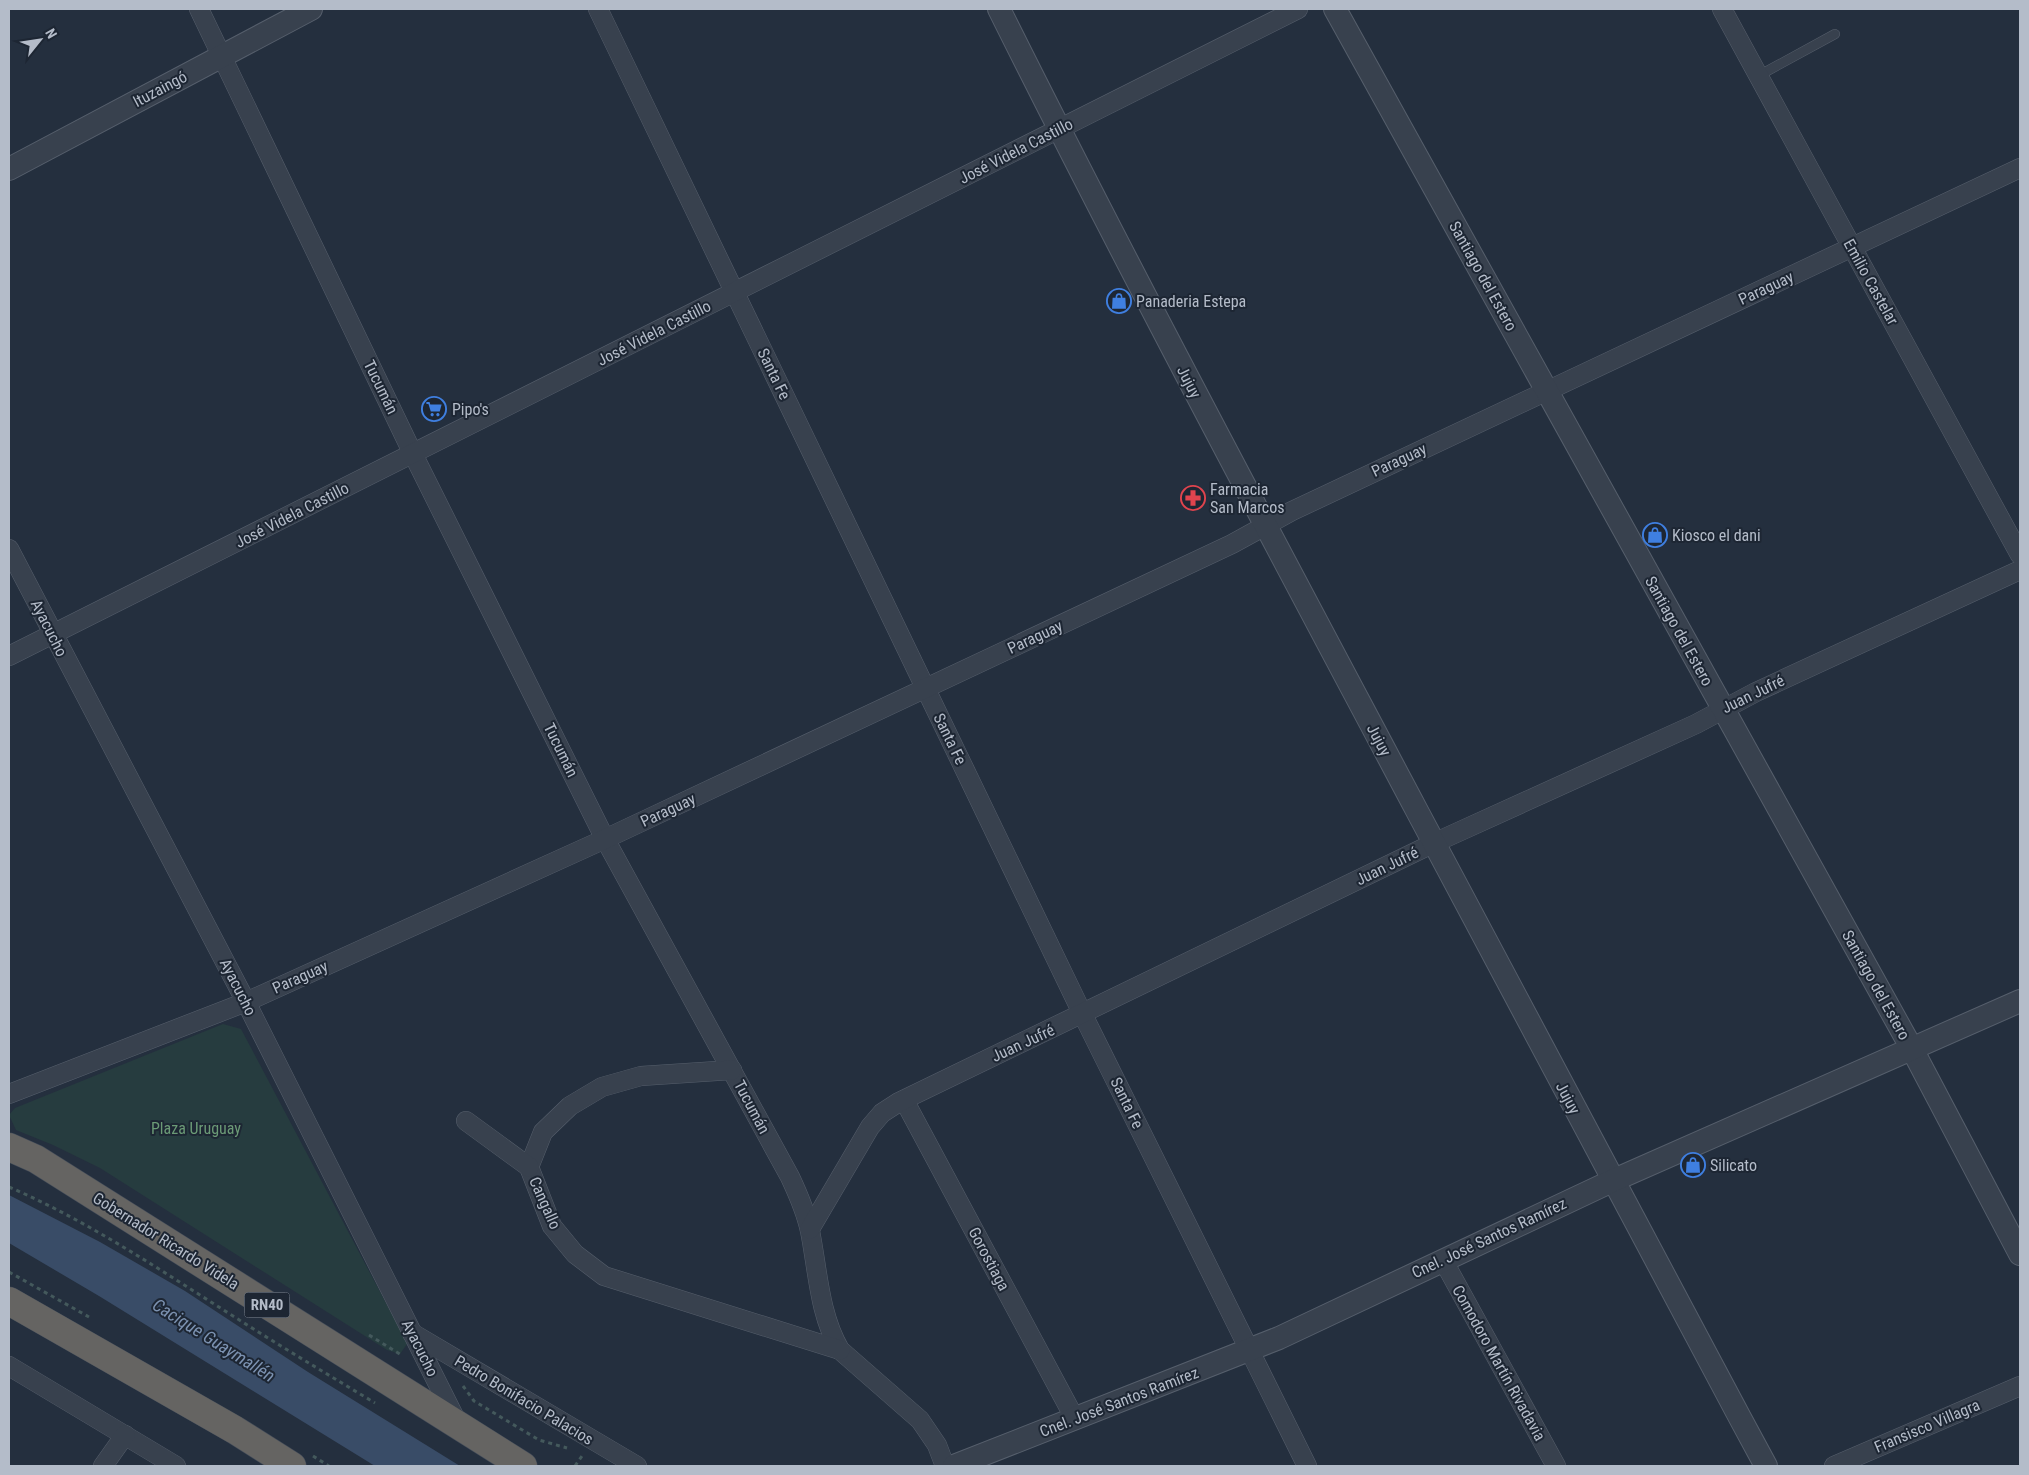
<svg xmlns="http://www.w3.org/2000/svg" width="2029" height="1475" viewBox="0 0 2029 1475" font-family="'Roboto Condensed',sans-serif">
<rect width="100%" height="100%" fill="#242f3e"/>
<polygon fill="#263c3f" points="223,1024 241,1029 397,1324 407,1344 400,1354 387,1350 100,1168 53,1145 16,1130 9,1115 15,1108"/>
<polygon fill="#394c67" points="9,1195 100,1242 185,1291 308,1372 460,1466 375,1466 99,1296 9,1243"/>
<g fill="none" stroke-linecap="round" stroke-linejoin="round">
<defs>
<polyline id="service" points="1758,76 1835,34"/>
<g id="minor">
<path d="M199,9L413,454L605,839L790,1177C798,1194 806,1212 810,1231C818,1271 819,1314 840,1350L920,1420L937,1445L945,1466"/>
<polyline points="598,9 1083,1015 1307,1466"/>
<polyline points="1722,9 2020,555"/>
<polyline points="9,549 246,1002 458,1424"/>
<polyline points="9,656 1298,9"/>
<polyline points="732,1070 641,1076 602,1087 570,1106 543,1132 529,1167 552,1226 575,1254 604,1276 840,1350"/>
<polyline points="9,1094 246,1002 605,839 1232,544 1292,511 2020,168"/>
<polyline points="904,1100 1075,1419"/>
<polyline points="466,1121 529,1167"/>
<polyline points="810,1229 870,1127 882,1113 899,1102 1434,843 1696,724 1756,692 2020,570"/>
<polyline points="1443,1260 1556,1466"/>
<polyline points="412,1333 637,1466"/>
<polyline points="9,1366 176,1466"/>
<polyline points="103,1466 125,1435"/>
<polyline points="1834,1466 2020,1386"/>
</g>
<g id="tertiary">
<path d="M999,9C1133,278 1275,543 1416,809C1532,1029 1648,1248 1766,1466"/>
<polyline points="1335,9 1912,1049 2020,1254"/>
<polyline points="9,169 311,9"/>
<polyline points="954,1466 1279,1338 1612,1181 2020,1001"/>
</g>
<g id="trunk">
<polyline points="9,1147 36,1159 523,1466"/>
<polyline points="9,1301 235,1430 292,1466"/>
</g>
</defs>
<use href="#service" stroke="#565f6c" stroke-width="10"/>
<use href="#minor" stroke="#565f6c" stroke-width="20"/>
<use href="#tertiary" stroke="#565f6c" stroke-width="24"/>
<use href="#trunk" stroke="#434c59" stroke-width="29"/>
<g stroke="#44595c" stroke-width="3" stroke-dasharray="4 4" stroke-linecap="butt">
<path d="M9,1187C88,1221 160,1270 233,1316C280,1346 327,1374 375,1403"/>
<polyline points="9,1272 89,1317"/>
<polyline points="369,1335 403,1356"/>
<polyline points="463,1386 474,1401 539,1440 567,1448"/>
<polyline points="313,1456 329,1466"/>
<polyline points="575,1466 582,1456"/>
</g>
<use href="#service" stroke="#38414e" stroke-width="9"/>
<use href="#minor" stroke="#38414e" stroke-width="19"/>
<use href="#tertiary" stroke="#38414e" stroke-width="22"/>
<use href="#trunk" stroke="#656462" stroke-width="28"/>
</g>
<defs>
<symbol id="shop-ring" viewBox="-11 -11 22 22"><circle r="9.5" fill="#1d2633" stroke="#3f7fe0" stroke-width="1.5"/><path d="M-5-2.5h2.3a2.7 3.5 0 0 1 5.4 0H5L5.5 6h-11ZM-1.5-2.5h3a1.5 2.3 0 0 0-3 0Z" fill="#3f7fe0"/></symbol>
<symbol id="supermarket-ring" viewBox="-11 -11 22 22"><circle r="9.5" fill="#1d2633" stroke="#3f7fe0" stroke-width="1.5"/><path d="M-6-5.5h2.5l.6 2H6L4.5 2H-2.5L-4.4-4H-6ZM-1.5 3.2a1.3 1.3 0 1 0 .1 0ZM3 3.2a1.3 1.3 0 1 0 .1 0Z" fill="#3f7fe0"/></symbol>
<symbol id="pharmacy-ring" viewBox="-11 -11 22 22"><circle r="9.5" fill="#1d2633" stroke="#e0444e" stroke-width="1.5"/><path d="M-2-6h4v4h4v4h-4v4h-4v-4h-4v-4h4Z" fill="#e0444e"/></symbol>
</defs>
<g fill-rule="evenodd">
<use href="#shop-ring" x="1105" y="287" width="28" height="28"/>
<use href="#supermarket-ring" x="420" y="395" width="28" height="28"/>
<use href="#pharmacy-ring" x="1179" y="484" width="28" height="28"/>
<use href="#shop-ring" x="1641" y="521" width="28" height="28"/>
<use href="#shop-ring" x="1679" y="1151" width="28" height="28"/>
</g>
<g text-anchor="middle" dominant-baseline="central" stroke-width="4" stroke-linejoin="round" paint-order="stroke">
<rect fill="#1d2633" stroke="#878f9c" stroke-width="1" x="244.5" y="1292.5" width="45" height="25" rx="4"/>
<g font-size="15" font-weight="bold" fill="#b4bcc9">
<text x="267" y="1305">RN40</text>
</g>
<g font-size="16" fill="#b4bcc9" stroke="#1d2633">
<text transform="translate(160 89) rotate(-28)">Ituzaingó</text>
<text transform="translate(1016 151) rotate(-27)">José Videla Castillo</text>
<text transform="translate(1483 276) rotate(61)">Santiago del Estero</text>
<text transform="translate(1871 282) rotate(61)">Emilio Castelar</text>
<text transform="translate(1766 288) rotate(-25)">Paraguay</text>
<text transform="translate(654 333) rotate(-27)">José Videla Castillo</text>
<text transform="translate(774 374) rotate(64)">Santa Fe</text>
<text transform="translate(1189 382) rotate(63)">Jujuy</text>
<text transform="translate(381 387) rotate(64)">Tucumán</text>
<text transform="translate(1399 460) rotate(-25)">Paraguay</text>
<text transform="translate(292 515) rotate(-27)">José Videla Castillo</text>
<text transform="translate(49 628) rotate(63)">Ayacucho</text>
<text transform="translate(1679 631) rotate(61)">Santiago del Estero</text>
<text transform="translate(1035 637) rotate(-25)">Paraguay</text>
<text transform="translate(1753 694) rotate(-26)">Juan Jufré</text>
<text transform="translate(950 739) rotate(64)">Santa Fe</text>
<text transform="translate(1379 740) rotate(62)">Jujuy</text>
<text transform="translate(561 750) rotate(64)">Tucumán</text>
<text transform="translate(668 810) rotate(-25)">Paraguay</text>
<text transform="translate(1387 866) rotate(-26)">Juan Jufré</text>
<text transform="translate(300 977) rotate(-24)">Paraguay</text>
<text transform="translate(1876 985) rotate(61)">Santiago del Estero</text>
<text transform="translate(238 987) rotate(63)">Ayacucho</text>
<text transform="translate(1023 1043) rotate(-25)">Juan Jufré</text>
<text transform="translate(1568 1098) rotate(62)">Jujuy</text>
<text transform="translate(1127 1103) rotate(64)">Santa Fe</text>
<text transform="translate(752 1107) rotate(62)">Tucumán</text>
<text transform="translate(545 1203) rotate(66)">Cangallo</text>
<text transform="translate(1489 1238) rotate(-25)">Cnel. José Santos Ramírez</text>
<text transform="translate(166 1241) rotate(32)">Gobernador Ricardo Videla</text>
<text transform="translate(989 1259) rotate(62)">Gorostiaga</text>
<text transform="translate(420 1348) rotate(63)">Ayacucho</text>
<text transform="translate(1499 1363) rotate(61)">Comodoro Martín Rivadavia</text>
<text transform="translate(524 1400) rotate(31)">Pedro Bonifacio Palacios</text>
<text transform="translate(1119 1402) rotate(-21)">Cnel. José Santos Ramírez</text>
<text transform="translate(1927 1426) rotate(-23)">Fransisco Villagra</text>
</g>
<g font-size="16" fill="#b4bcc9" stroke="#1d2633" text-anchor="start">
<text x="1136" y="301">Panaderia Estepa</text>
<text x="452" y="409">Pipo's</text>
<text x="1210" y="489">Farmacia<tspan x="1210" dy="18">San Marcos</tspan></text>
<text x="1672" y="535">Kiosco el dani</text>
<text x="1710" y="1165">Silicato</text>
</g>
<g font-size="16" fill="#6b9a76" stroke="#1d2633">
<text x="196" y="1128">Plaza Uruguay</text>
</g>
<g font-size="18" font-style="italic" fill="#7c92b1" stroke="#1d2633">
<text transform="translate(214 1340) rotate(32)">Cacique Guaymallén</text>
</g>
</g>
<rect width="2029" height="1475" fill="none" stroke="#b4bcc9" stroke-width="20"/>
<g transform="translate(40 40) rotate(60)" stroke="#1d2633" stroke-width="4" paint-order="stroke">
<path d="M0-4L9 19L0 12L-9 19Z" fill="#b4bcc9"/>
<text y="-8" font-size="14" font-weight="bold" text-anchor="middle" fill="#b4bcc9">N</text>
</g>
</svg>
